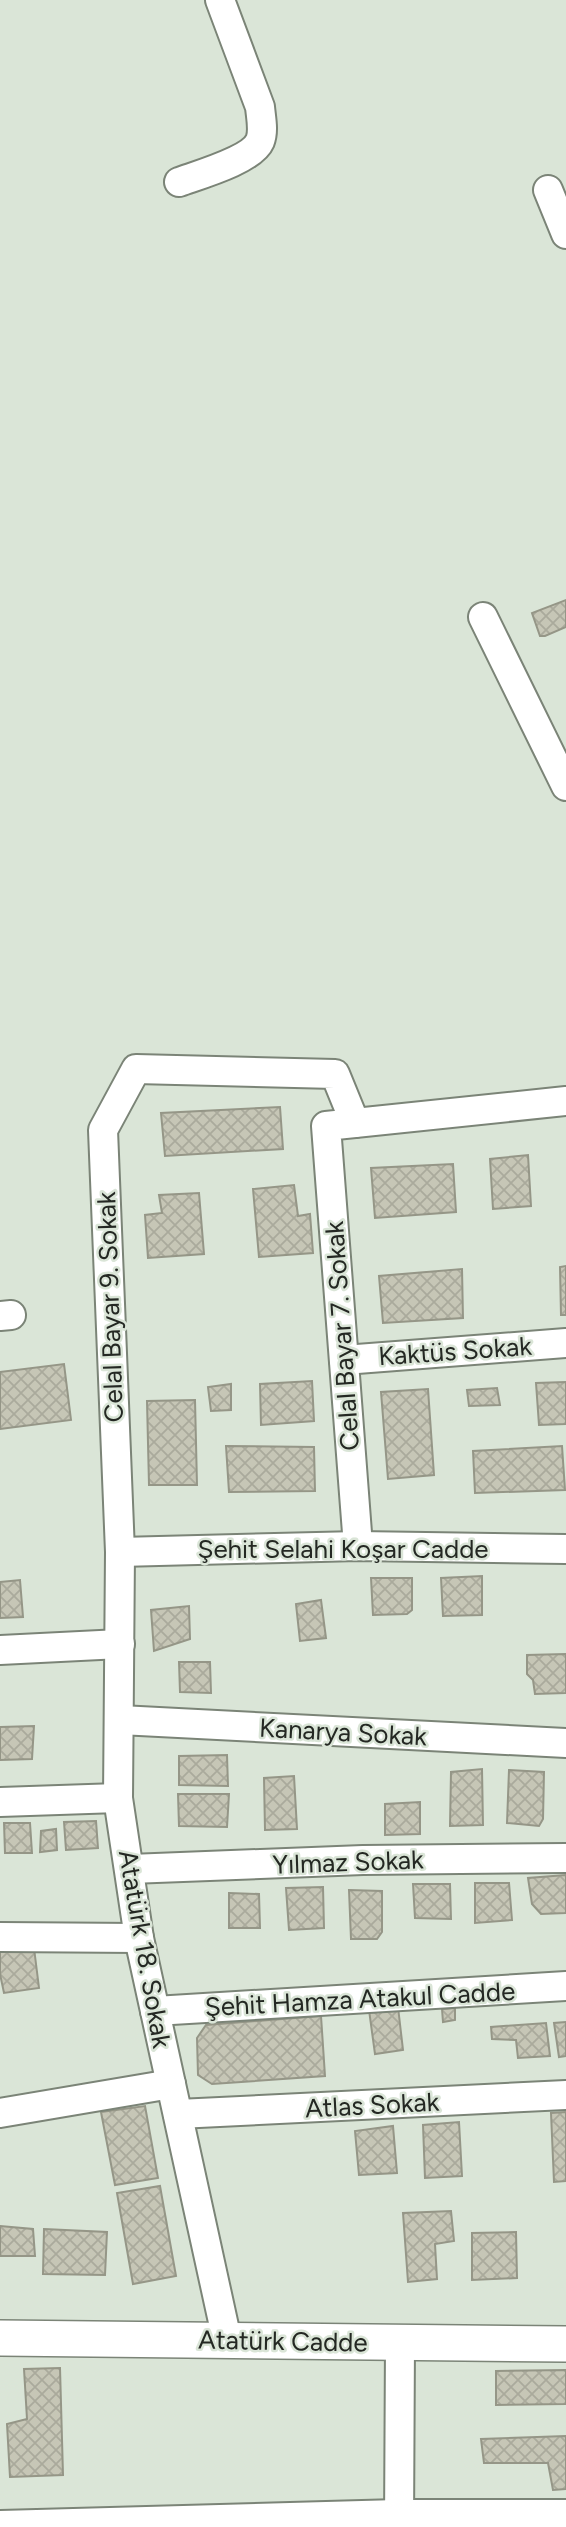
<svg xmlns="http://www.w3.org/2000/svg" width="566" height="2527" viewBox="0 0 566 2527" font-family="Figtree,sans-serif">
<defs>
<pattern id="building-cross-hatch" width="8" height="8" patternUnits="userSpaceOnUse" patternTransform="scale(1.75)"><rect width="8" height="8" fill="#c6c6b6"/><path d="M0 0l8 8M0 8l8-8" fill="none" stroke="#aaaa9c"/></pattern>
</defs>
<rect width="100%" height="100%" fill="#dae5d7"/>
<g fill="url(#building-cross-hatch)" stroke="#959687" stroke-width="2">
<polygon points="566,600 566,627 545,636 540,636 532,613"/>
<polygon points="280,1107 283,1149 165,1156 161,1113"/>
<polygon points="528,1155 531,1206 493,1209 490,1159"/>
<polygon points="453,1164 456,1212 375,1218 371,1168"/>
<polygon points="294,1185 298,1216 310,1214 313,1253 259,1257 253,1189"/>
<polygon points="199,1193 204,1254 148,1258 145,1215 162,1213 159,1195"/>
<polygon points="566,1266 566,1315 561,1315 560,1267"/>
<polygon points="462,1269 463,1318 383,1323 379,1276"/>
<polygon points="64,1364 71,1420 0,1429 0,1372"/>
<polygon points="312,1381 314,1421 261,1425 260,1384"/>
<polygon points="566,1382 566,1424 539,1425 536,1383"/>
<polygon points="231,1384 231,1410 211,1411 208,1387"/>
<polygon points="497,1388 500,1405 469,1406 467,1390"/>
<polygon points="428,1389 434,1475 388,1479 381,1392"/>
<polygon points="195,1400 197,1485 149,1485 147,1401"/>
<polygon points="226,1446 314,1447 315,1491 229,1492"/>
<polygon points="562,1446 565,1490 475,1493 473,1451"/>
<polygon points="482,1576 482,1615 443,1616 441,1578"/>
<polygon points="371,1578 412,1578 412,1610 407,1614 373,1615"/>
<polygon points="20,1580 23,1617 0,1618 0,1582"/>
<polygon points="321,1600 326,1638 300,1641 296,1604"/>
<polygon points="189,1606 190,1639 154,1651 151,1610"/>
<polygon points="566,1654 566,1693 535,1694 533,1680 527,1674 527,1655"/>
<polygon points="179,1662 210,1662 211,1693 180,1692"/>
<polygon points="34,1726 32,1759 0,1760 0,1727"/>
<polygon points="227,1755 228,1786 179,1785 179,1756"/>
<polygon points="482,1769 483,1825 450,1826 451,1772"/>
<polygon points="509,1770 544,1772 543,1819 539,1826 507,1823"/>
<polygon points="294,1776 297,1829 265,1830 264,1778"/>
<polygon points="178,1794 229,1794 227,1827 179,1826"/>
<polygon points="420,1802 420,1834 385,1835 385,1804"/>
<polygon points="96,1821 98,1848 66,1850 64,1822"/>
<polygon points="4,1823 30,1823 32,1853 5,1853"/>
<polygon points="56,1829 57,1850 40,1852 41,1831"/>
<polygon points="566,1875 566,1913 541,1914 532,1904 528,1878"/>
<polygon points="475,1883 509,1883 512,1920 475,1923"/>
<polygon points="413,1884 450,1884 451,1919 415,1918"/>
<polygon points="323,1887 324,1928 289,1930 286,1888"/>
<polygon points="349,1890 382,1891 382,1932 377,1939 351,1939"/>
<polygon points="229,1893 259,1894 260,1928 229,1928"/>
<polygon points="34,1948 39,1988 4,1993 0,1974 0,1952"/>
<polygon points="398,2007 403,2050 375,2054 369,2010"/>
<polygon points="455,2008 455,2020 443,2022 442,2009"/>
<polygon points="321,2016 325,2076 212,2084 198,2075 197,2038 206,2025"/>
<polygon points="566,2022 566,2056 559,2057 554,2023"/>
<polygon points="546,2023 550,2056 518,2058 516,2040 492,2039 491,2027"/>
<polygon points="145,2106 158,2178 115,2185 101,2112"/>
<polygon points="566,2112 566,2181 554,2182 551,2113"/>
<polygon points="459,2122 462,2176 425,2178 423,2125"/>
<polygon points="393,2126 397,2173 359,2175 355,2131"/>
<polygon points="160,2186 176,2276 133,2284 117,2193"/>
<polygon points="451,2211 454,2241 435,2244 437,2279 408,2282 403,2213"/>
<polygon points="0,2226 33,2229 35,2256 0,2256"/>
<polygon points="44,2229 107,2232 105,2275 43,2274"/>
<polygon points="516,2232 517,2278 472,2280 472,2233"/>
<polygon points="60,2368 63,2475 10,2477 7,2424 27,2419 24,2369"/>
<polygon points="566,2370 566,2404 496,2405 496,2371"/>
<polygon points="566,2436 566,2489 553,2490 548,2463 484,2463 481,2439"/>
</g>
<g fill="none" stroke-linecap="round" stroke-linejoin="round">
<defs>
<g id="minor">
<path d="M179,182C198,175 252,160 260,141C264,131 261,118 260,107L220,0"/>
<polyline points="548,190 566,234"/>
<polyline points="483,617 566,786"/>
<polyline points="355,1123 326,1126 358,1546"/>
<polyline points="0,1316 11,1315"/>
<polyline points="344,1360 566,1343"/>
<polyline points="120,1552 358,1546 566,1549"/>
<polyline points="0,1650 120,1644"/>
<polyline points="120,1720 566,1743"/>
<polyline points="0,1802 118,1798"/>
<polyline points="130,1869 363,1860 566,1858"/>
<polyline points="0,1937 139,1938"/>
<polyline points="155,2011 566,1986"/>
<polyline points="0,2113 171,2084"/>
<polyline points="178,2114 566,2095"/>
<polyline points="227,2340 139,1938 118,1798 120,1552 103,1130 136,1069 335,1074 355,1123 566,1101"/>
<polyline points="0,2525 398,2514 566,2514"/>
<polyline points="399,2527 400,2342"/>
</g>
<polyline id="major" points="0,2338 566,2344"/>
</defs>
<use href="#minor" stroke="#7b8477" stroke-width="32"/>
<use href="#major" stroke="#7b8477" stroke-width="38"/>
<use href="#minor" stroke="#fff" stroke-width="28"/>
<use href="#major" stroke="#fff" stroke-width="35"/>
</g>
<g text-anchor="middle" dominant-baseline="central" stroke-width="5" stroke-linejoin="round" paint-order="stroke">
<g font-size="26" fill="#242823" stroke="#dae5d7">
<text transform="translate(110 1307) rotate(-92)">Celal Bayar 9. Sokak</text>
<text transform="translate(342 1336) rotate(-94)">Celal Bayar 7. Sokak</text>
<text transform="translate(455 1351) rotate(-4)">Kaktüs Sokak</text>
<text x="343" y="1549">Şehit Selahi Koşar Cadde</text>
<text transform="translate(343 1732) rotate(3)">Kanarya Sokak</text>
<text transform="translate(348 1862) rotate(-2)">Yılmaz Sokak</text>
<text transform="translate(145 1949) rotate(80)">Atatürk 18. Sokak</text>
<text transform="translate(360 1999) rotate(-3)">Şehit Hamza Atakul Cadde</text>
<text transform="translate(372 2105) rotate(-3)">Atlas Sokak</text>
<text transform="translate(283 2341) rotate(1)">Atatürk Cadde</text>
</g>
</g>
</svg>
